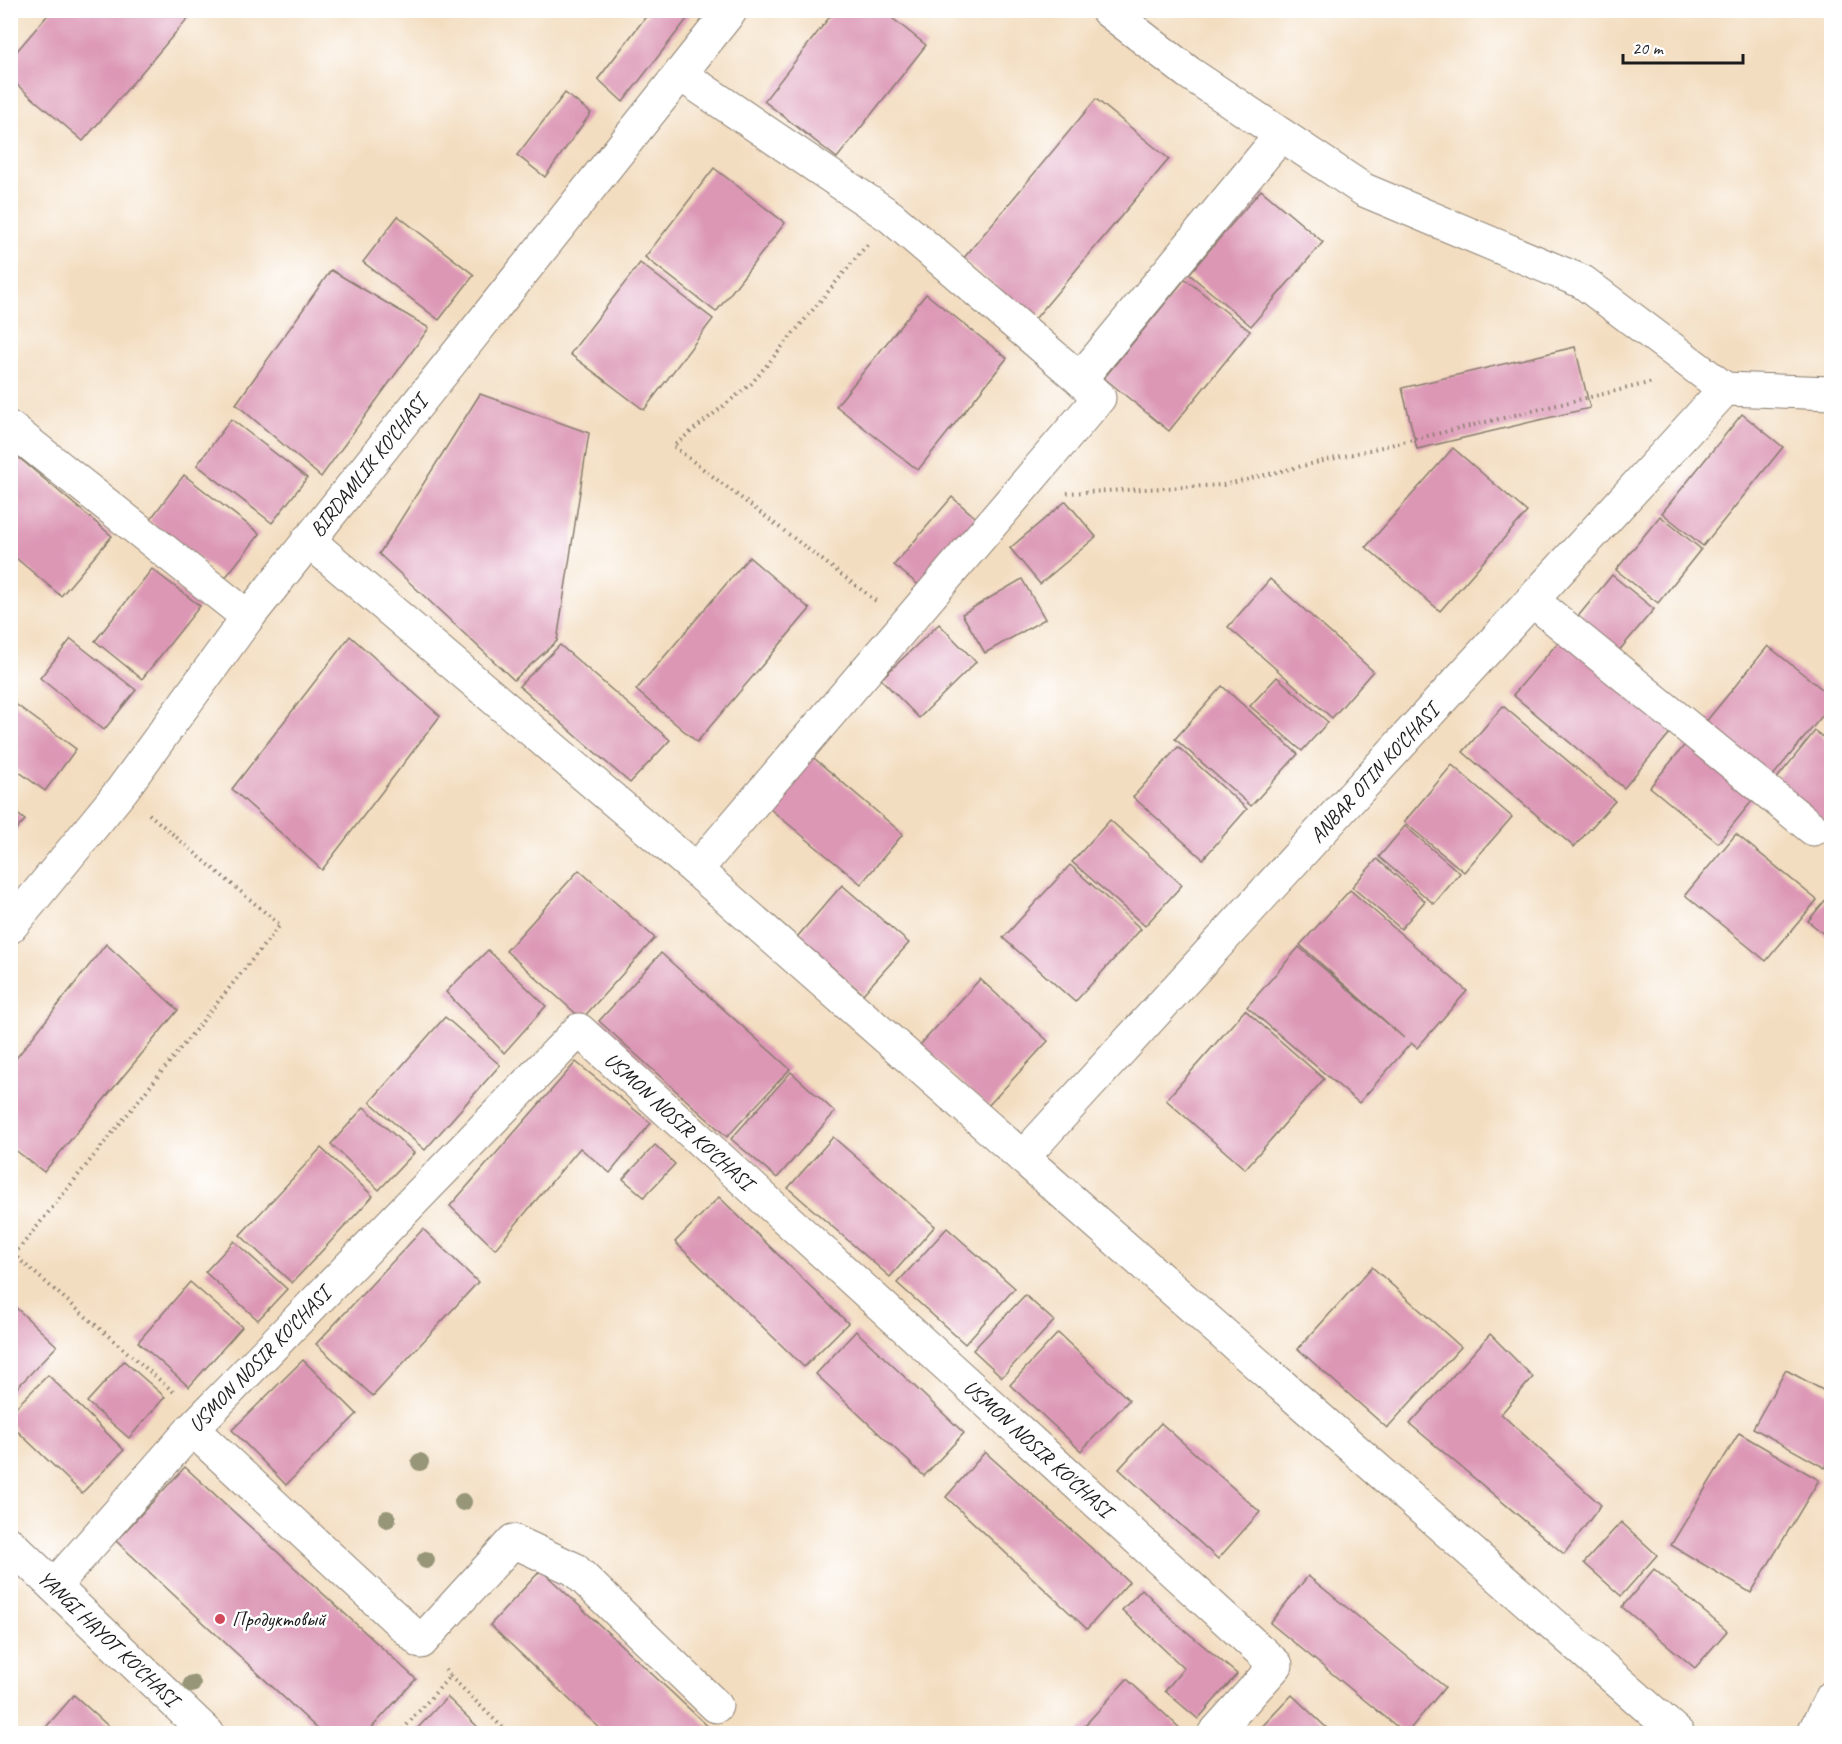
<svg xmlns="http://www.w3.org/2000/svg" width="1842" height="1744" viewBox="0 0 1842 1744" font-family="Caveat,sans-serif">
<rect width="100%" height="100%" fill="#fff"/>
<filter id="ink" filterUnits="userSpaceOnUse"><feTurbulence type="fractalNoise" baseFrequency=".0167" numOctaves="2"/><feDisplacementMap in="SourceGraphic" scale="12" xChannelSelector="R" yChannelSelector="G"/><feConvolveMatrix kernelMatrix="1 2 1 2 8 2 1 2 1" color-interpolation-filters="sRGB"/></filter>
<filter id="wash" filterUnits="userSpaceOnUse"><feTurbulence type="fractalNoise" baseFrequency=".008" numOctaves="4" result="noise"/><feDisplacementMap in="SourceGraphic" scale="24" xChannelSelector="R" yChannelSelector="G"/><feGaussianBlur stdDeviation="1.35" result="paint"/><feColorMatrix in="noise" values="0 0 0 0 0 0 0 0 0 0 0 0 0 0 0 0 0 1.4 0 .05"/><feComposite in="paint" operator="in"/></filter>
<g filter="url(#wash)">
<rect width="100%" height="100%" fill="#f3ddc0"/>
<g id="blocks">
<g fill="#dc97b5">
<polygon points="52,10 195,10 83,141 10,79 10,59"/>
<polygon points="651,10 694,10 623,102 598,79"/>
<polygon points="835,10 882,10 926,45 837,158 764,101"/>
<polygon points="565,93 591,113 545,177 517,155"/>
<polygon points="1096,99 1169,159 1035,319 963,259"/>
<polygon points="714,168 785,223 716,312 645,257"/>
<polygon points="1261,190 1323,242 1251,326 1189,274"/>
<polygon points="398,216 474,275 439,320 363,262"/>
<polygon points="640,263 713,319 644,410 570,354"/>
<polygon points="331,270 429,328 321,477 236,404"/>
<polygon points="1185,279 1250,331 1169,431 1104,378"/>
<polygon points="926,294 1007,358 918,470 836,406"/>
<polygon points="1575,347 1590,408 1417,449 1402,388"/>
<polygon points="480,394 589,433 557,641 514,680 379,554"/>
<polygon points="1742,414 1783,447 1703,546 1662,513"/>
<polygon points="231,419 307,478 272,523 197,465"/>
<polygon points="1453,448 1527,512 1440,611 1366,547"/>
<polygon points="11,451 112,536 61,596 10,553"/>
<polygon points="184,475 260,534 225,578 149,521"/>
<polygon points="952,497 983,524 926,591 894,565"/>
<polygon points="1066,501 1096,537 1040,584 1010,548"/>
<polygon points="1660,516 1701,549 1658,603 1616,570"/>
<polygon points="749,557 810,609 697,742 636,690"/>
<polygon points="152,569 200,606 142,679 95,641"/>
<polygon points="1612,575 1654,609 1612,659 1571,625"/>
<polygon points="1022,579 1045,619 985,653 962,614"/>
<polygon points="1270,579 1373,671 1332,718 1228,627"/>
<polygon points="939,624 976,662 919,718 881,679"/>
<polygon points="1565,634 1675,727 1624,788 1513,695"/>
<polygon points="350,636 440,716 322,870 232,789"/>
<polygon points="71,639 136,690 104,730 40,678"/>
<polygon points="560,645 670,740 630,783 519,686"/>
<polygon points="1768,646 1832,697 1832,704 1771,778 1704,724"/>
<polygon points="1277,677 1328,722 1302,751 1250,706"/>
<polygon points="1222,686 1298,754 1251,806 1175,739"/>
<polygon points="10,700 76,749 45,791 10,765"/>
<polygon points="1503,706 1615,801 1574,847 1463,752"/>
<polygon points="1815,731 1832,744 1832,827 1775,781"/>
<polygon points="1688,741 1756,796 1718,843 1650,787"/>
<polygon points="1178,747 1247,809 1203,859 1133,797"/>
<polygon points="808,753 903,834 861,884 764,804"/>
<polygon points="1452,765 1512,817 1464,872 1404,822"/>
<polygon points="10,808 25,820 10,836"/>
<polygon points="1110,820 1182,885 1145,926 1072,862"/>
<polygon points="1405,826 1460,873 1434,904 1379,857"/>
<polygon points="1736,834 1817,900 1766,961 1685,895"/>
<polygon points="1377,859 1425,901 1401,929 1352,887"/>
<polygon points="1070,865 1141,929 1075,1002 1003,938"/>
<polygon points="579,870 655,938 582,1019 506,951"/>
<polygon points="842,885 909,943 863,994 797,937"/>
<polygon points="1350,890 1467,991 1417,1048 1411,1043 1359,1103 1247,1007 1299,947 1404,1038 1300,945"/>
<polygon points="1832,892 1832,941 1808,921"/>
<polygon points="106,944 178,1010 44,1172 10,1146 10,1066"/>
<polygon points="488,950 546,1006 504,1053 446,992"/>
<polygon points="661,953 790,1069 727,1137 599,1021"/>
<polygon points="980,979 1048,1041 988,1106 920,1045"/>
<polygon points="1245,1010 1324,1079 1245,1169 1166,1100"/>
<polygon points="445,1017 500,1065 425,1150 370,1102"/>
<polygon points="576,1062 651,1123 610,1173 580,1148 495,1249 450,1206"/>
<polygon points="791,1072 835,1112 777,1178 731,1139"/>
<polygon points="364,1107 414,1153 379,1190 331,1144"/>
<polygon points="833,1137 935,1226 890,1277 788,1188"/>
<polygon points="655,1145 675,1164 644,1197 623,1179"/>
<polygon points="321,1148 373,1196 292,1283 240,1235"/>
<polygon points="719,1197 848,1323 804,1367 675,1242"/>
<polygon points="947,1228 1015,1288 965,1344 897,1283"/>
<polygon points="423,1229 478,1282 373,1396 316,1344"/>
<polygon points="234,1241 287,1289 258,1320 205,1272"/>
<polygon points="1372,1267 1461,1347 1387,1428 1298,1349"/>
<polygon points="190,1282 242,1327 189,1387 138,1342"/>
<polygon points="1025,1295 1054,1321 1002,1377 973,1350"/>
<polygon points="10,1302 57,1346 10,1395"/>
<polygon points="856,1331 964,1433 924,1476 816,1374"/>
<polygon points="1058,1333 1129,1400 1081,1451 1010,1385"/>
<polygon points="1490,1334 1533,1377 1501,1414 1601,1505 1564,1554 1410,1424"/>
<polygon points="303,1360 357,1414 286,1485 232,1430"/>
<polygon points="124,1361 165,1397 129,1438 87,1402"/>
<polygon points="1786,1370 1832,1395 1832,1457 1825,1468 1753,1428"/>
<polygon points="48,1375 124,1450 82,1493 10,1424 10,1413"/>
<polygon points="1161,1423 1260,1512 1218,1559 1119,1469"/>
<polygon points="1739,1433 1819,1480 1751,1593 1671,1545"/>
<polygon points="985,1452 1129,1582 1087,1629 946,1497"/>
<polygon points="185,1467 416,1679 366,1734 323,1734 116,1541"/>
<polygon points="1621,1522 1657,1555 1621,1596 1584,1563"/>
<polygon points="1654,1569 1727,1631 1695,1668 1622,1607"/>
<polygon points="541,1570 716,1734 606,1734 490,1625"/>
<polygon points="1308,1576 1445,1687 1406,1734 1270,1623"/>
<polygon points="1142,1589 1174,1621 1237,1674 1198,1719 1165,1691 1184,1668 1122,1610"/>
<polygon points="1127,1679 1183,1731 1181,1734 1077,1734"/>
<polygon points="74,1695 117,1734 40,1734"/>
<polygon points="1292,1695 1333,1734 1255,1734"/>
<polygon points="447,1697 485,1734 412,1734"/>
</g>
</g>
</g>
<g filter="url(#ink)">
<use href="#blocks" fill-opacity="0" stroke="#887c6e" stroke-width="1.5"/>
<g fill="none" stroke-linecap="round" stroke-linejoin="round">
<defs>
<g id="minor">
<polyline points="1107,10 1189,73 1364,190 1583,282 1725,389"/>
<polyline points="680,74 891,217 1080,379 1099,398 696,870"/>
<polyline points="1080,379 1281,135"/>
<polyline points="1725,389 1832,393"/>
<polyline points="10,428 248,617"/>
<polyline points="308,540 696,870 1678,1734"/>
<polyline points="1532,600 1813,829"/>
<path id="s1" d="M10,927L122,790L248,617L731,10"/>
<path id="s2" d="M1023,1157L1725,389"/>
<polyline points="192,1429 421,1642 513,1541 574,1569 716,1706"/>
<path id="s3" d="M10,1544L208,1734"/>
<path id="s4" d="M54,1586L192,1429L579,1030L1276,1665L1214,1734"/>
<polyline points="1813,1734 1832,1697"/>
</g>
</defs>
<use href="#minor" stroke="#887c6e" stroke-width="35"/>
<g stroke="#887c6e" stroke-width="4" stroke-dasharray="1.5 4.5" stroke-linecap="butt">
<polyline points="867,245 751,384 673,446 876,601"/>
<polyline points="1067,493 1223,485 1653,382"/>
<polyline points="149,814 280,925 14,1255 176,1394"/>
<polyline points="450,1676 509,1734"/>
<polyline points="399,1734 450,1676 445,1670"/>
</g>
<use href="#minor" stroke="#fff" stroke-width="33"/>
</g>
<g fill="#979679">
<circle cx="420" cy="1462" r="9"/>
<circle cx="463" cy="1502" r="9"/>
<circle cx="387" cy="1519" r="9"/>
<circle cx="426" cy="1560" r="9"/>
<circle cx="192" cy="1684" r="9"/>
</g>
</g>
<circle fill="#d1495b" stroke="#fff" stroke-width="2" cx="220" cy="1619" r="6"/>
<g text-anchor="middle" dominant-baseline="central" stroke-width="5" stroke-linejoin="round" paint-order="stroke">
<g font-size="21" fill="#1c1c1c" stroke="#fff">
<text stroke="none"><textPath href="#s1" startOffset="584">BIRDAMLIK KO'CHASI</textPath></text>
<text stroke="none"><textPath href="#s2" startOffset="520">ANBAR OTIN KO'CHASI</textPath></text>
<text stroke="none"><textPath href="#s4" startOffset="900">USMON NOSIR KO'CHASI</textPath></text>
<text stroke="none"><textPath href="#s4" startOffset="306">USMON NOSIR KO'CHASI</textPath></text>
<text stroke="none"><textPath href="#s4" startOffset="1386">USMON NOSIR KO'CHASI</textPath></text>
<text stroke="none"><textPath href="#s3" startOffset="136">YANGI HAYOT KO'CHASI</textPath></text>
</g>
<g font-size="21" fill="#1c1c1c" stroke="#fff" text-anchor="start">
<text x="232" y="1619">Продуктовый</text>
</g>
</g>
<rect width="1842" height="1744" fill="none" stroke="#fff" stroke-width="36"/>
<path d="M1623 54v9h120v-9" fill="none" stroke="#1c1c1c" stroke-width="3"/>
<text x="1632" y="54" font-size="18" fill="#1c1c1c" stroke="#ffffff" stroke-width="4.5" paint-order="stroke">20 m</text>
</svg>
